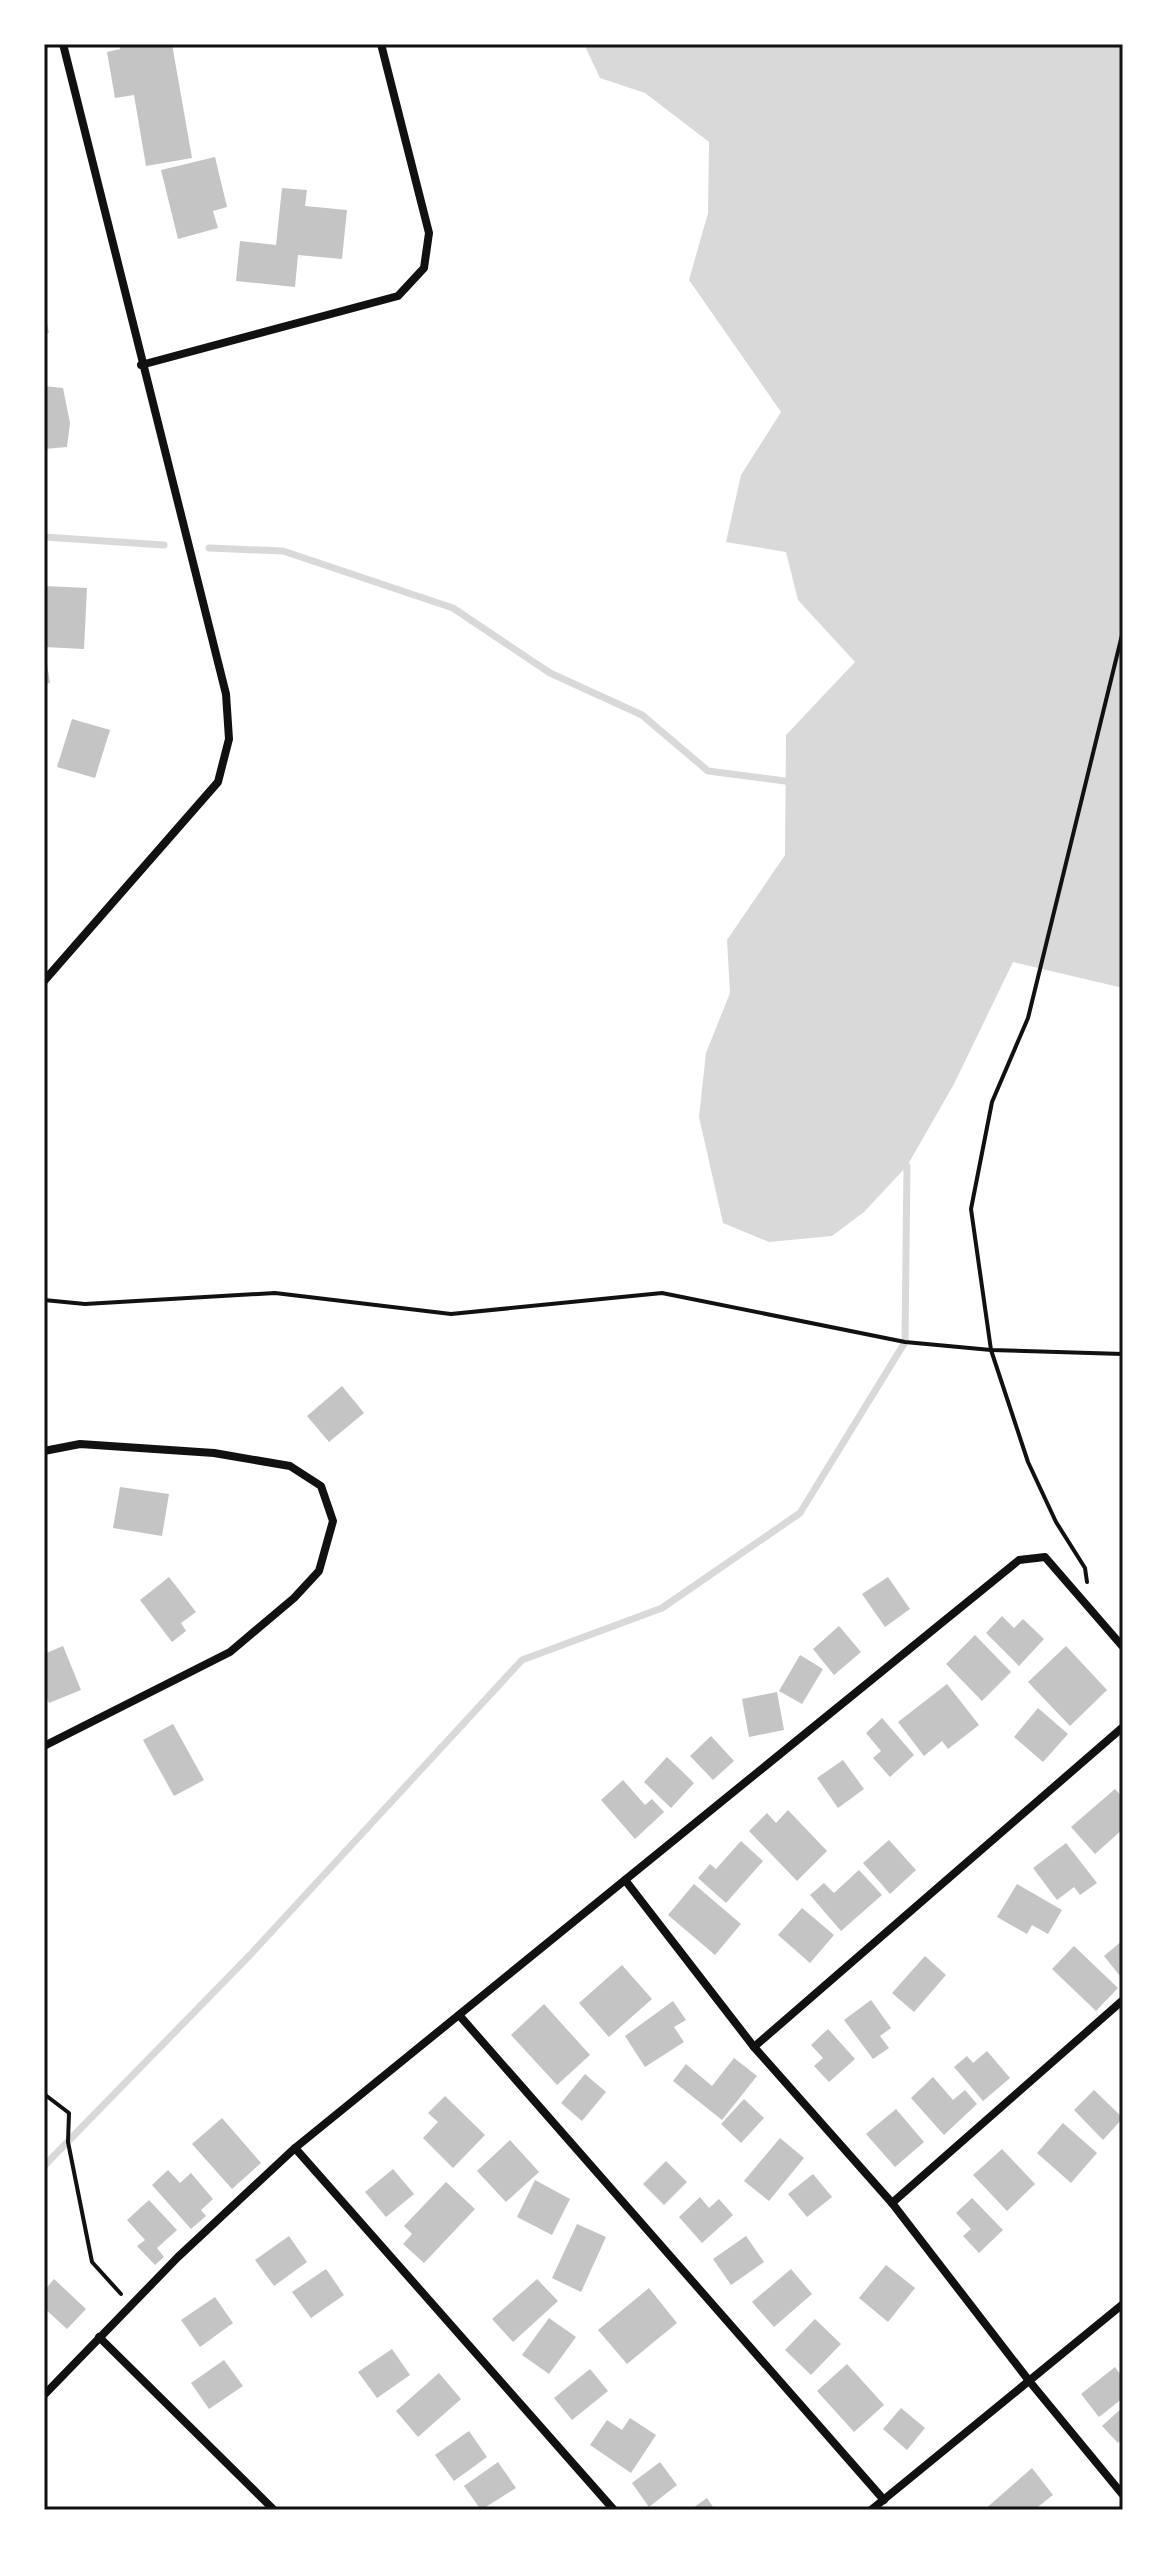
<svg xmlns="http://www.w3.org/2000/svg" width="1167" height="2554" viewBox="0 0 1167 2554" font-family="'Source Sans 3',sans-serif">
<rect width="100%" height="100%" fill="#fff"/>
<polygon fill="#d9d9d9" points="584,44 1123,44 1123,988 1013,962 954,1084 907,1166 864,1212 832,1236 769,1242 723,1223 699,1117 706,1053 730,993 727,940 785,855 786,735 855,662 798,600 786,552 726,542 741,475 781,412 689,280 708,213 709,142 645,93 600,78"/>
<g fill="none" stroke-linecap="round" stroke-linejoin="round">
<g stroke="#d9d9d9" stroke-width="7">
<polyline points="44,537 164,545"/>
<polyline points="209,548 283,551 453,608 550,673 642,715 708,771 785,781"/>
<polyline points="44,2166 250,1955 522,1660 662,1608 800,1513 905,1342 907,1166"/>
</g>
</g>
<g fill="#c4c4c4">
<polygon points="120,44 172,44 192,158 146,166 134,95 115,98 107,52 120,49"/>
<polygon points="215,157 227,207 213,211 218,228 178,239 161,170"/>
<polygon points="282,188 307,190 305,206 347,210 342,259 298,255 295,287 236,281 240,241 276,245"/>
<polygon points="44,308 49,333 44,333"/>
<polygon points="44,386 63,388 70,423 67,447 44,449"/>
<polygon points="44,586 87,588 84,649 44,647"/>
<polygon points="44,664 47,664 50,683 44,684"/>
<polygon points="72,719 110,730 95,778 57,767"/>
<polygon points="342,1386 364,1413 329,1442 307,1416"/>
<polygon points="120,1487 169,1494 162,1536 113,1528"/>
<polygon points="169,1577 196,1612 181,1623 186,1631 172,1642 140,1600"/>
<polygon points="888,1577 910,1609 885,1627 862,1594"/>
<polygon points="1002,1616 1014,1628 1023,1619 1044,1639 1019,1666 986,1633"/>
<polygon points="839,1626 861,1652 834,1675 813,1649"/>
<polygon points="975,1635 1011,1672 982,1701 946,1664"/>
<polygon points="63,1646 81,1690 49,1703 44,1692 44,1654"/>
<polygon points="1066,1646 1107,1690 1070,1726 1028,1682"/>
<polygon points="800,1655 823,1669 802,1704 779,1691"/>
<polygon points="947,1684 979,1725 948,1749 942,1741 924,1756 898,1722"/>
<polygon points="777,1692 784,1730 749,1737 742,1699"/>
<polygon points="1038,1708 1068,1734 1043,1762 1014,1737"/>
<polygon points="882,1718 914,1755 890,1777 873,1758 881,1751 866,1733"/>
<polygon points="173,1724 204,1780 174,1796 143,1740"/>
<polygon points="711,1736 734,1761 713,1780 690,1756"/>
<polygon points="667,1757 694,1783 671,1808 644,1782"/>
<polygon points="843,1760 864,1789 838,1808 817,1778"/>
<polygon points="623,1780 645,1805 652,1799 664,1812 635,1839 601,1800"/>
<polygon points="1115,1789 1123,1798 1123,1829 1095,1854 1071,1827"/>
<polygon points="788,1810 827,1851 797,1881 749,1831 767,1813 776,1823"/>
<polygon points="889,1840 916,1870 890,1894 863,1863"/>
<polygon points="741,1841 763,1861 726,1903 698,1878 710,1864 716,1869"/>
<polygon points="1066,1843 1097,1883 1080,1895 1074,1887 1057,1900 1033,1868"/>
<polygon points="859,1870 882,1895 841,1931 810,1895 824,1883 834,1893"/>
<polygon points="694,1884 741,1924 715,1955 668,1915"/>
<polygon points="1017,1884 1062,1910 1048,1934 1032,1925 1027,1934 997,1917"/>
<polygon points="802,1908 834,1935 810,1963 778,1935"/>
<polygon points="1123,1940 1123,1974 1120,1976 1104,1956"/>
<polygon points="1074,1946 1118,1988 1096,2011 1052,1969"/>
<polygon points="925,1956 946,1975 914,2012 892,1993"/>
<polygon points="622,1965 652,1999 609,2037 579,2003"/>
<polygon points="871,2000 891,2028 880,2036 889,2048 873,2059 844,2020"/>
<polygon points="673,2001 686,2020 674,2027 684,2042 645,2067 625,2036"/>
<polygon points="544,2004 590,2055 557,2085 511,2035"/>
<polygon points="828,2029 855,2059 829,2082 814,2066 823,2058 811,2045"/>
<polygon points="987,2051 1010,2078 983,2101 954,2067 967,2056 973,2063"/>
<polygon points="734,2058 757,2076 722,2120 673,2081 686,2064 712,2086"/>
<polygon points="585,2074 606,2092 582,2121 561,2103"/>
<polygon points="933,2077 953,2100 965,2090 977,2104 944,2135 911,2098"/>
<polygon points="1094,2090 1123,2118 1103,2140 1074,2110"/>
<polygon points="445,2096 485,2135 453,2168 423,2138 438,2122 428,2113"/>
<polygon points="744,2099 764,2118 741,2143 721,2124"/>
<polygon points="896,2109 924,2142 895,2167 866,2134"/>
<polygon points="222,2118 261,2163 232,2189 192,2144"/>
<polygon points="1063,2123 1097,2153 1071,2183 1037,2153"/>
<polygon points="780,2138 804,2158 769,2201 744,2181"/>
<polygon points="510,2140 539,2172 506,2202 477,2171"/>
<polygon points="1002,2149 1035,2184 1007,2211 973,2175"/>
<polygon points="666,2161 687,2182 664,2205 643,2184"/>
<polygon points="393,2169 414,2194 386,2217 365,2192"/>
<polygon points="168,2170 180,2183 191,2173 213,2199 201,2210 206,2216 191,2229 152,2185"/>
<polygon points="813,2174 832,2197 807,2217 788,2194"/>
<polygon points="535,2180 570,2199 552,2235 517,2217"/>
<polygon points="446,2182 475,2209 424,2263 403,2244 412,2234 404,2226"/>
<polygon points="700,2197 709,2208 719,2199 733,2215 702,2243 679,2217"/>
<polygon points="972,2198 1003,2230 979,2253 963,2236 971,2229 956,2213"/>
<polygon points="149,2200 177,2230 157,2248 164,2257 155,2265 137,2246 145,2240 127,2220"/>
<polygon points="577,2224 606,2237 581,2292 552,2278"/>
<polygon points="289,2236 307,2262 274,2286 255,2260"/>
<polygon points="746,2236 764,2262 731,2285 713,2259"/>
<polygon points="886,2265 915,2288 888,2322 859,2298"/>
<polygon points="326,2269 344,2295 311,2318 292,2292"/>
<polygon points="791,2269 812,2294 774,2327 752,2302"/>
<polygon points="54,2279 86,2309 67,2329 44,2308 44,2291"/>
<polygon points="537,2279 558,2301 513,2342 492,2319"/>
<polygon points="649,2288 677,2323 627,2364 598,2330"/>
<polygon points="215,2297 233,2323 200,2347 181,2320"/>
<polygon points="549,2318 576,2337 549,2374 522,2355"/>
<polygon points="815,2319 841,2344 811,2375 785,2350"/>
<polygon points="392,2349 410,2375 377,2398 358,2372"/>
<polygon points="224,2360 243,2386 209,2409 191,2383"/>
<polygon points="847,2364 884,2405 854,2432 817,2391"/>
<polygon points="1115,2367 1123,2378 1123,2398 1099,2417 1081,2394"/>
<polygon points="590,2369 608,2391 572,2420 554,2398"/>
<polygon points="439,2373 461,2399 418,2437 396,2411"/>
<polygon points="1123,2407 1123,2438 1118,2443 1102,2426"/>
<polygon points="901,2408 925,2428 907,2450 883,2429"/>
<polygon points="630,2418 656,2435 631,2473 590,2445 607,2420 622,2430"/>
<polygon points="469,2431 487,2457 454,2481 435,2455"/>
<polygon points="498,2462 516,2488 481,2510 464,2486"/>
<polygon points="660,2462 677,2485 649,2507 632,2483"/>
<polygon points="1032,2468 1053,2495 1034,2510 984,2510"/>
<polygon points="707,2498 715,2510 690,2510"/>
</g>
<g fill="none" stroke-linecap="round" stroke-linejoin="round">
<g stroke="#111" stroke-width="4">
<polyline points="44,1300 85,1304 275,1293 451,1314 662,1293 905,1342 991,1350 1123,1354"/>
<polyline points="1087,1582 1085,1568 1056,1522 1028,1462 991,1350 971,1209 992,1102 1028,1018 1123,631"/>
<polyline points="44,2094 69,2113 68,2142 92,2262 121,2294"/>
</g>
<g stroke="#111" stroke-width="8">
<polyline points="141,365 398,296 424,268 429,233 381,44"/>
<polyline points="44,981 218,782 229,739 226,694 63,44"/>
<polyline points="44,1451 80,1444 214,1453 290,1466 321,1486 333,1521 319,1571 294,1598 230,1652 44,1746"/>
<polyline points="625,1880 754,2047 892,2203 1030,2382 1123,2495"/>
<polyline points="459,2015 884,2500"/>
<polyline points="754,2047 1123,1727"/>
<polyline points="295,2148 614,2510"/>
<polyline points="892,2203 1123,2000"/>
<polyline points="99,2337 274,2510"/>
<polyline points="44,2395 178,2257 295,2148 1019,1560 1045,1557 1123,1647"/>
<polyline points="871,2510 1123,2304"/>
</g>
</g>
<rect width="1167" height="2554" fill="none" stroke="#ffffff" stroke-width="92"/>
<rect x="46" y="46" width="1075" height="2462" fill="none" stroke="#111" stroke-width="3"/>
</svg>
